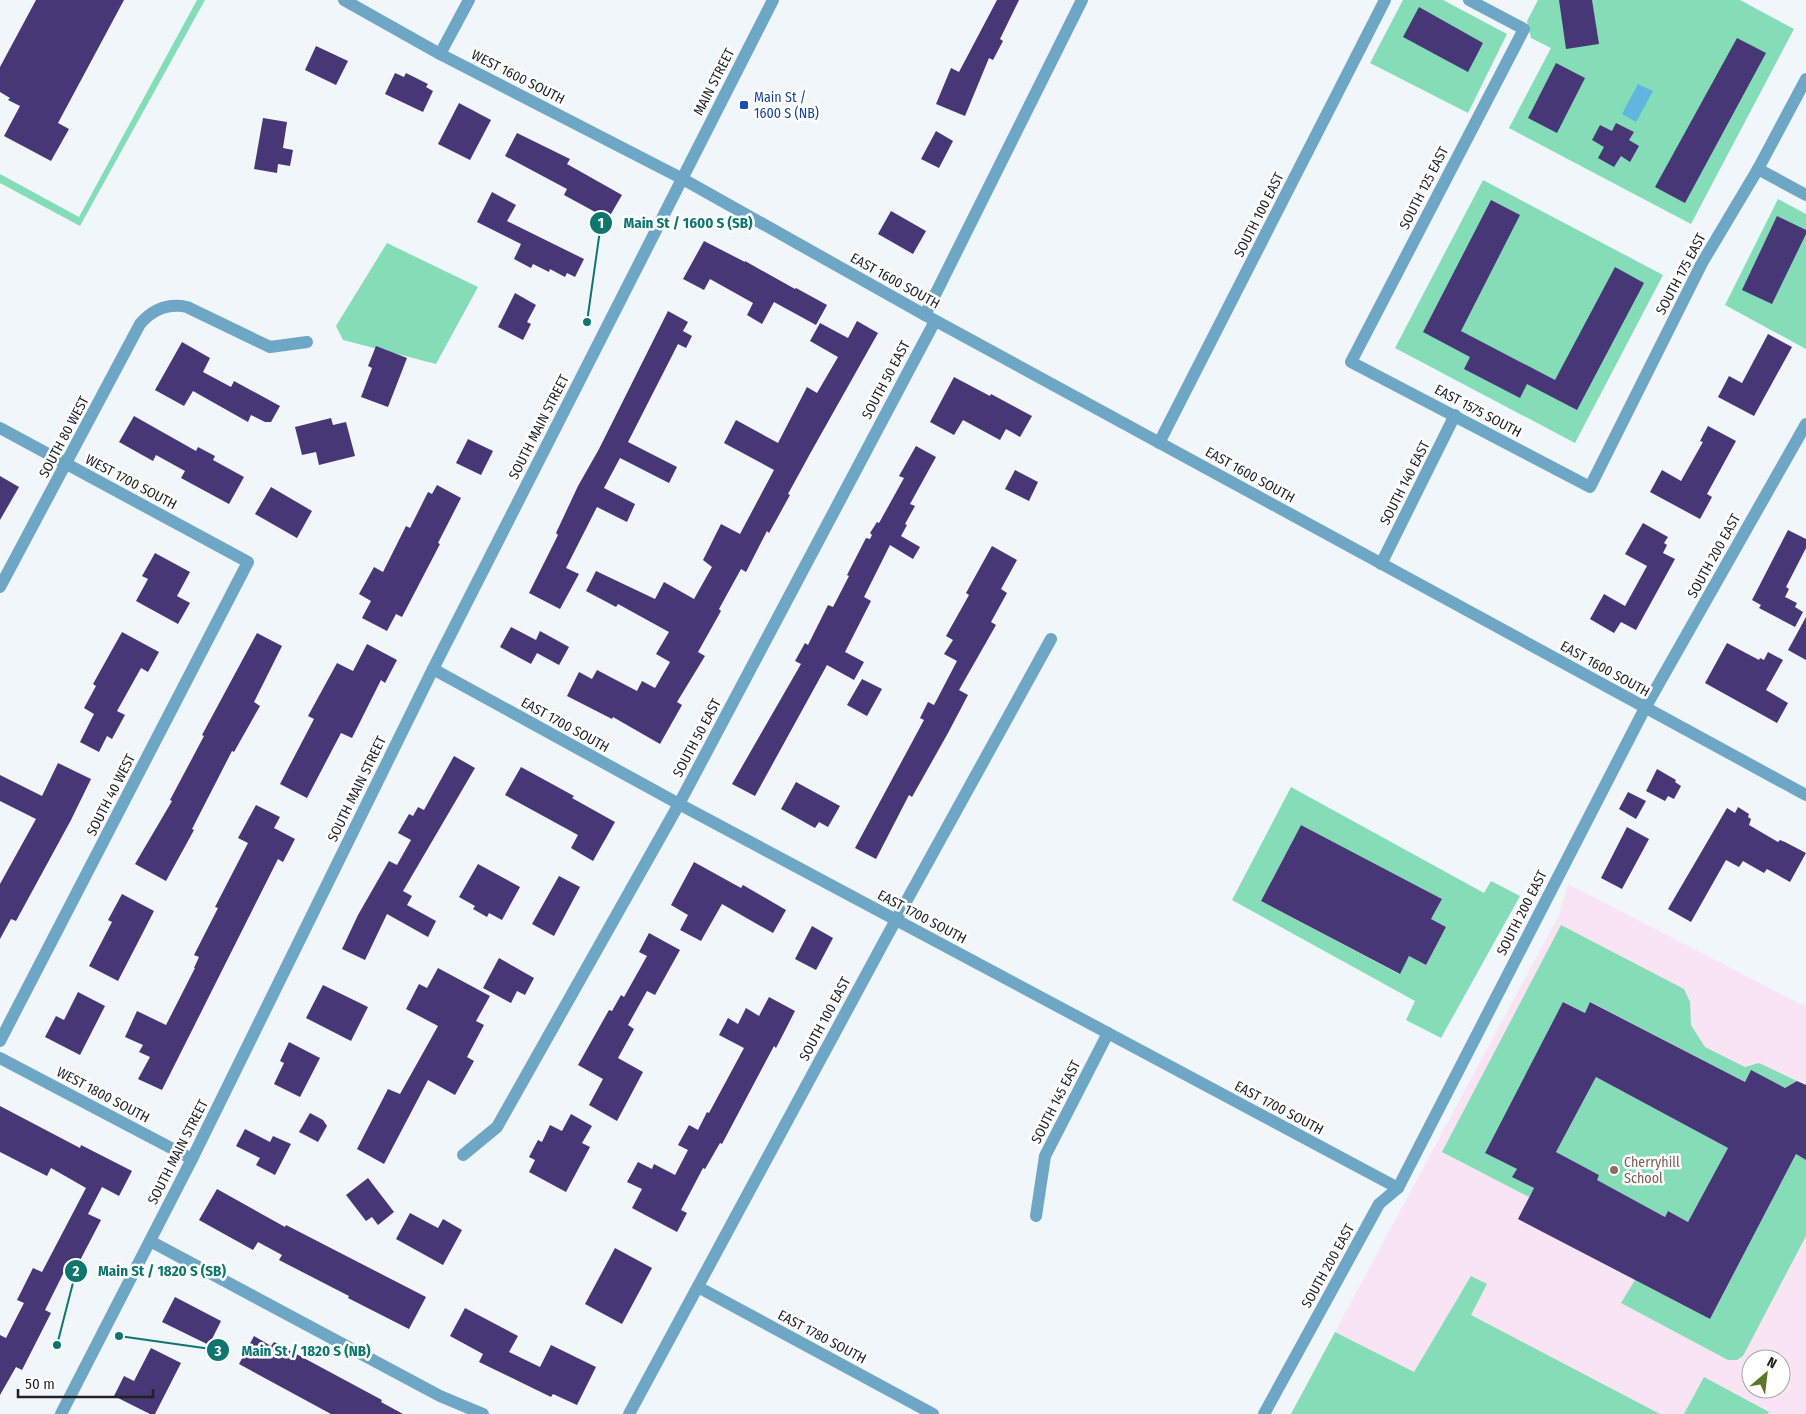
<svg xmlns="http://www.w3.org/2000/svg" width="1806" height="1414" viewBox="0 0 1806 1414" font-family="'Fira Sans Condensed',sans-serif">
<rect width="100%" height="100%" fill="#f1f6fa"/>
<path fill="#f9e4f3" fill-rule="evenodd" d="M1568,884L1806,1007V1414H1291L1559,915ZM1751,1359H1781V1389H1751Z"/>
<g fill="#84ddb7" fill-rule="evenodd">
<polygon points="197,0 205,0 80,226 0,183 0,174 79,217"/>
<polygon points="1403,0 1443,0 1507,34 1468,113 1370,63"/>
<polygon points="1538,0 1740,0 1794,29 1691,224 1509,128 1551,48 1531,38 1527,21"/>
<polygon points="1483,180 1663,275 1575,443 1395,348"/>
<polygon points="1778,199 1806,214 1806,349 1725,305"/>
<polygon points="387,243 478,287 436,364 343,340 336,326"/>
<path d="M1291,787L1484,893L1491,881L1520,896L1441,1038L1406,1020L1415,1001L1232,900ZM1301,825L1442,899L1431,919L1446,927L1426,965L1409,956L1399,974L1261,901Z"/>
<polygon points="1561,925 1684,989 1690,1002 1691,1025 1705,1047 1745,1067 1759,1063 1797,1081 1785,1088 1751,1071 1745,1082 1591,1002 1585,1013 1564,1002 1485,1153 1517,1169 1513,1177 1534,1188 1529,1197 1442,1152"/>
<polygon points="1596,1077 1728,1148 1688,1222 1668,1211 1665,1217 1596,1180 1599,1175 1556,1152"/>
<polygon points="1796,1154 1806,1160 1806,1236 1743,1356 1737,1360 1728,1360 1621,1303 1635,1280 1710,1319"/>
<polygon points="1471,1276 1487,1284 1471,1315 1660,1414 1291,1414 1335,1332 1414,1372"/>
<polygon points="1704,1377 1769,1412 1768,1414 1684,1414"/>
</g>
<polygon fill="#5fb7e1" points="1638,84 1653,91 1636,122 1622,114"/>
<g fill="#473776" fill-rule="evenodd">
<polygon points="36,0 124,0 58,123 69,129 51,161 4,136 20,106 8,100 10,98 0,92 0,67"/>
<polygon points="997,0 1019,0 1000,39 1003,41 993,60 989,58 965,116 936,104 951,68 959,72"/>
<polygon points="1559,0 1592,0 1599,44 1566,49"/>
<polygon points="1419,7 1483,43 1468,72 1403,37"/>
<polygon points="1737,38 1766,53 1685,203 1655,187"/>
<polygon points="316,46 348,61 336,85 305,70"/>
<polygon points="1556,63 1585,78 1557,133 1528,118"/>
<polygon points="395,73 404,77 406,73 428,84 426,87 433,91 423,112 385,94"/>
<polygon points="459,103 491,120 470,160 438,144"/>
<polygon points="263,118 287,122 283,148 293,150 290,166 278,164 277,173 254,169"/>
<polygon points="1616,123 1634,132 1629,140 1639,146 1630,162 1621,156 1614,167 1598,158 1604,147 1592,140 1600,125 1612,131"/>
<polygon points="936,131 953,141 939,168 921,159"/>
<polygon points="517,133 570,159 567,164 622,195 608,219 564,195 567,189 505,156"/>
<polygon points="492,192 516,205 507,221 584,259 575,277 567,273 565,277 550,269 549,272 533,264 531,268 514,259 521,244 477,222"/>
<polygon points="1491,200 1520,215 1461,331 1555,380 1615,267 1644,283 1577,410 1527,384 1520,398 1464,369 1470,357 1423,332"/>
<polygon points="891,211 926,231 913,254 878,234"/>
<polygon points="1777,216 1806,230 1806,234 1772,304 1742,290"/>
<polygon points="704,241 745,262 745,261 795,289 796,288 827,305 816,325 774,302 762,324 747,315 753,303 710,279 704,290 683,279"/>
<polygon points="515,293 536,305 527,322 531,324 523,340 498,327"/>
<polygon points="668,311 688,322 683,331 692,336 686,348 678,344 628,442 677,467 669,483 620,458 604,488 635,504 627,522 597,507 566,568 579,574 560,609 529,593 558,535 556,533 578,486 599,449"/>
<polygon points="857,321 878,333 811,452 788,494 790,495 769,533 767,531 746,572 741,569 719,609 721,611 698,652 705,656 677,702 682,705 660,744 613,717 612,719 567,696 579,672 592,679 597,670 637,691 642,681 655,688 670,662 656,654 669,632 618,604 616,607 586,591 596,571 655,599 664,582 694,599 712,567 703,560 721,524 740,534 774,470 724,443 736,420 778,443 807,387 817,393 838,357 810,341 820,323 848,338"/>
<polygon points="1768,334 1792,347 1754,416 1718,397 1729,376 1742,383"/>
<polygon points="182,342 210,358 203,372 231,387 234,381 280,406 271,422 265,422 251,415 248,422 193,391 184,406 155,390"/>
<polygon points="376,346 407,358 388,407 361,397 372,368 368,366"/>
<polygon points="954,377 990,396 991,394 1032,416 1020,437 1006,429 1000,440 963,420 954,435 930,422"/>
<polygon points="134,416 196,451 198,447 215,456 213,460 244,477 229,504 181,478 185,471 156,455 153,461 119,442"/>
<polygon points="331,418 333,425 346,422 355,456 319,465 316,452 302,455 295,427"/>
<polygon points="1708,426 1736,441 1707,494 1712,497 1700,519 1650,492 1662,470 1681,481 1703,442 1700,441"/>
<polygon points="468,439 493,451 481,475 456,463"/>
<polygon points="916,446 936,457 910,504 915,506 905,524 907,525 901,536 920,547 913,559 890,545 864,597 871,601 845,652 864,662 854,680 827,665 755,796 732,784 801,664 795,661 805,643 808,645 828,605 833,607 849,576 847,575 866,538 870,539 872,535 870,533 877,522 879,523 904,478 899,476"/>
<polygon points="1015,470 1038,482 1029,501 1005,489"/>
<polygon points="0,476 19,487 0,520"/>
<polygon points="437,485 461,498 438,543 440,544 402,617 396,614 387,631 362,618 371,601 359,594 374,567 383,572 406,526 410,528 428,492 432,494"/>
<polygon points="271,487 312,511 297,538 255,514"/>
<polygon points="1643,523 1668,537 1664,543 1667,545 1663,553 1675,559 1636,630 1621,622 1614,633 1590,619 1604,594 1625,606 1647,566 1625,554"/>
<polygon points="1788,530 1806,539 1806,548 1786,587 1789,589 1785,597 1797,603 1795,607 1803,612 1795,627 1759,608 1761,605 1752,600"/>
<polygon points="992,546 1017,560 1001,589 1007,593 991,622 996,625 959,690 968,695 948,733 912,797 909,795 876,859 855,848 924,720 920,718 928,702 934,705 957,661 944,654 953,640 946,636 969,595 966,593"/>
<polygon points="155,553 190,572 177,596 190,603 178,624 136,601 148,579 142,576"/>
<polygon points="1806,617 1806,660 1788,650"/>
<polygon points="511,627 536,640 540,631 569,647 559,665 537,653 531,664 500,647"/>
<polygon points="122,632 159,652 148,672 141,668 117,711 125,715 112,739 107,736 99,752 80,742 94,714 84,708 96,686 93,684"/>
<polygon points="257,633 282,646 254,702 260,706 234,752 232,751 192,829 194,830 166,881 135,864 172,801 170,800 204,736 202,735"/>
<polygon points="1727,643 1759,660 1760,658 1764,660 1768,652 1783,660 1766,690 1788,703 1777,723 1705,683"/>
<polygon points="367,644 397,660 385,683 381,680 352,738 341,733 307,798 280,784 314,719 308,716 337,663 353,671"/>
<polygon points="862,679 882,689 867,716 847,705"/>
<polygon points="454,756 475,768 403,891 412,896 407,905 436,921 428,937 387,914 365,960 342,949 358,915 389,861 397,865 411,840 398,833 409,814 413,816 418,807 424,810"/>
<polygon points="58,763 91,779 71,820 16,921 11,919 0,939 0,884 36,819 0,801 0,775 42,796"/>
<polygon points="521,767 574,796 572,798 615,822 593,861 571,848 578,835 505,795"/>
<polygon points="1657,769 1676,780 1675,782 1681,786 1674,799 1668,796 1665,801 1646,791"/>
<polygon points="796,782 840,806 828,827 819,822 815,828 781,809"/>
<polygon points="1628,792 1646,801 1636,819 1619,809"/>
<polygon points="256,805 280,817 274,828 295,839 283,862 278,859 162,1090 138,1079 150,1057 139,1052 143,1045 125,1037 137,1011 166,1025 195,968 194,968 199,957 194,955 218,908 215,907 248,843 238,838"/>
<polygon points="1738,807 1749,814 1748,817 1751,819 1749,825 1778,842 1780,840 1785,842 1806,853 1790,882 1767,869 1764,873 1743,861 1739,867 1726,860 1691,922 1668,909 1727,808 1735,813"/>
<polygon points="1301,825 1442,899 1431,919 1446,927 1426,965 1409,956 1400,974 1261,901"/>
<polygon points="1627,827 1649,839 1622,889 1601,878"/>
<polygon points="694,862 741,888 743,885 786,910 773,933 722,904 701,941 680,930 688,915 671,905"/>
<polygon points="478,864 520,887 502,920 489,913 487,917 473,909 475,906 459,897"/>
<polygon points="559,876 580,887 554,936 532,924"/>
<polygon points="122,894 154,911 118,981 89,966 112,922 108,920"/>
<polygon points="812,926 833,938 816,970 795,959"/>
<polygon points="649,933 680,950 655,995 647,991 628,1025 634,1029 618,1058 643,1072 617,1121 589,1105 603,1079 578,1065 609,1010 612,1011 621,995 624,997 647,956 639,952"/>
<polygon points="499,958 534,978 525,995 517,991 511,1003 483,988"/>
<polygon points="438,968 490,996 476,1021 484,1025 467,1057 474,1061 455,1095 428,1080 384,1164 357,1149 388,1089 400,1094 438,1026 406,1009 419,984 427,988"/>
<polygon points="323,985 368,1007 351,1041 306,1018"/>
<polygon points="78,992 105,1006 80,1055 45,1037 56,1016 64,1020"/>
<polygon points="769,997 795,1011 776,1048 774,1046 722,1144 720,1143 705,1169 703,1168 681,1210 687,1213 677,1232 632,1208 642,1189 627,1182 638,1162 652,1169 654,1164 675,1175 688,1150 678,1145 689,1125 698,1130 707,1112 709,1113 744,1048 719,1035 728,1018 738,1024 746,1008 759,1016"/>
<path d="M1563,1002L1585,1013L1590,1002L1745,1082L1751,1070L1785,1088L1797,1081L1806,1085V1160L1796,1154L1710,1319L1518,1219L1534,1188L1512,1177L1517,1169L1485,1153ZM1596,1077L1728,1148L1688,1222L1668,1211L1665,1217L1597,1180L1599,1175L1556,1152Z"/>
<polygon points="289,1042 320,1058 300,1097 274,1084 284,1063 280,1061"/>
<polygon points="0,1106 80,1148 81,1145 132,1171 119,1196 102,1187 88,1214 101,1220 74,1272 66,1268 45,1310 51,1313 22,1370 16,1367 0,1395 0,1335 6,1338 24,1303 17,1300 33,1268 42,1272 86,1188 51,1168 47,1176 0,1152"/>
<polygon points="310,1113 323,1120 327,1126 318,1142 299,1132"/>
<polygon points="571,1114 592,1126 582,1143 590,1147 566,1192 529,1172 535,1160 529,1157 538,1140 542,1142 550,1125 562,1131"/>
<polygon points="245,1129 270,1142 273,1136 291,1144 275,1175 256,1165 260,1158 236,1146"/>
<polygon points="368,1178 394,1212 378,1225 372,1217 366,1221 346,1195"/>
<polygon points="217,1189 285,1227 286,1225 426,1297 409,1329 348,1298 349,1296 279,1260 282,1255 258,1242 253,1250 199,1220"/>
<polygon points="410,1213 438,1228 443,1219 462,1230 443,1265 396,1239"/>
<polygon points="615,1248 652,1268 622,1324 585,1304"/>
<polygon points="175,1297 221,1321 209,1345 162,1322"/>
<polygon points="465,1308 518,1336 509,1352 540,1367 551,1345 596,1367 577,1405 553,1394 551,1397 479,1362 483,1354 450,1336"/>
<polygon points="254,1336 271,1346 274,1342 382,1400 381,1402 403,1414 331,1414 239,1364"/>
<polygon points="151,1348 181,1363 155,1414 150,1414 114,1396 124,1376 134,1381"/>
</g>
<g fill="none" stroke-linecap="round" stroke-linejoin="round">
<g stroke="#6ea6c5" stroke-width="12">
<polyline points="344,0 440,54 681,178 925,315 1806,795"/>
<polyline points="1469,0 1524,29 1351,362 1590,487 1702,263 1758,169 1806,79"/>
<polyline points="440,54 469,0"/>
<polyline points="1758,169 1806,195"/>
<polyline points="925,315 1082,0"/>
<polyline points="0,428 248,562 0,1041"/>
<polyline points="1159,443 1385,0"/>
<polyline points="1381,564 1455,415"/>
<path d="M0,587L140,324C153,309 168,303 187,307L270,347L307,342"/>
<polyline points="433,669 679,804 1398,1188"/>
<polyline points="0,1058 192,1159"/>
<polyline points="463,1155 497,1127 679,804 935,321"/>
<polyline points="1036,1216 1045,1156 1108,1033"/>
<polyline points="150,1241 440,1396 483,1414"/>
<polyline points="698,1287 933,1414"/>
<polyline points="61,1414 192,1159 433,669 773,0"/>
<polyline points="629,1414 886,938 1051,639"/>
<polyline points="1264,1414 1379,1204 1398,1188 1645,708 1806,424"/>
</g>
</g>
<rect fill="#1a4fb4" stroke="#fff" stroke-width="2" x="739" y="100" width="10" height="10" rx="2.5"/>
<circle fill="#8d6e63" stroke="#fff" stroke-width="2" cx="1614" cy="1170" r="5"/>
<g text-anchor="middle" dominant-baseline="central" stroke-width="5" stroke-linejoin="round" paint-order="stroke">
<g font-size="14" fill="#1f2123" stroke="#fff">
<text transform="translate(518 77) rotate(27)">WEST 1600 SOUTH</text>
<text transform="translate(714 82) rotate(-63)">MAIN STREET</text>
<text transform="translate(1424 188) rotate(-63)">SOUTH 125 EAST</text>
<text transform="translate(1259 215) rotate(-63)">SOUTH 100 EAST</text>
<text transform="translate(1681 274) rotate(-62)">SOUTH 175 EAST</text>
<text transform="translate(895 281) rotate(29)">EAST 1600 SOUTH</text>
<text transform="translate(886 380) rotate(-62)">SOUTH 50 EAST</text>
<text transform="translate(1478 411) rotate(28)">EAST 1575 SOUTH</text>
<text transform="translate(539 427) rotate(-63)">SOUTH MAIN STREET</text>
<text transform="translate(64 437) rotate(-62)">SOUTH 80 WEST</text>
<text transform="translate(1250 475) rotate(29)">EAST 1600 SOUTH</text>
<text transform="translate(131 482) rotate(28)">WEST 1700 SOUTH</text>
<text transform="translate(1405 483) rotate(-63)">SOUTH 140 EAST</text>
<text transform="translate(1714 556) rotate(-61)">SOUTH 200 EAST</text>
<text transform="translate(1605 669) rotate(29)">EAST 1600 SOUTH</text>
<text transform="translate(565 725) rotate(29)">EAST 1700 SOUTH</text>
<text transform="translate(697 738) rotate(-62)">SOUTH 50 EAST</text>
<text transform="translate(357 789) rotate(-64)">SOUTH MAIN STREET</text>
<text transform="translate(111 795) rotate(-63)">SOUTH 40 WEST</text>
<text transform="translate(1522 913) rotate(-63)">SOUTH 200 EAST</text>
<text transform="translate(922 917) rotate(28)">EAST 1700 SOUTH</text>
<text transform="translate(825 1019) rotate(-62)">SOUTH 100 EAST</text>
<text transform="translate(103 1095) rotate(28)">WEST 1800 SOUTH</text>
<text transform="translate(1056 1102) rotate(-63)">SOUTH 145 EAST</text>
<text transform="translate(1279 1108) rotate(28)">EAST 1700 SOUTH</text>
<text transform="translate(178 1152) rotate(-63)">SOUTH MAIN STREET</text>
<text transform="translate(1328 1266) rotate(-61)">SOUTH 200 EAST</text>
<text transform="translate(822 1337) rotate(28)">EAST 1780 SOUTH</text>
</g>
<g font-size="14" fill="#164399" stroke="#fff" text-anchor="start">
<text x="754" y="97">Main St /<tspan x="754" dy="16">1600 S (NB)</tspan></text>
</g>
<g font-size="14" fill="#785e54" stroke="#fff" text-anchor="start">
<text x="1624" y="1162">Cherryhill<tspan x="1624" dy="16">School</tspan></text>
</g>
</g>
<path fill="none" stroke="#0f766e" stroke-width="2" d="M587 322L601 223M57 1345L76 1271M119 1336L218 1350"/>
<g fill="#0f766e" stroke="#fff" stroke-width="2">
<circle cx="587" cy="322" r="5"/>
<circle cx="57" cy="1345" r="5"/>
<circle cx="119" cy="1336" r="5"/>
<circle cx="601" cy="223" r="12"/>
<circle cx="76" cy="1271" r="12"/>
<circle cx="218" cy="1350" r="12"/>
</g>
<g font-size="15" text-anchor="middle" font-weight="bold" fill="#fff">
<text x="601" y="228">1</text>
<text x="76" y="1276">2</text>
<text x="218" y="1356">3</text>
</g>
<g font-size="15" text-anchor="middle" font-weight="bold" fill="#0f766e" stroke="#fff" stroke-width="5" stroke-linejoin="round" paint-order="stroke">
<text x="688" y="228">Main St / 1600 S (SB)</text>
<text x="162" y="1276">Main St / 1820 S (SB)</text>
<text x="306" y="1356">Main St / 1820 S (NB)</text>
</g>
<g transform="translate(1766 1374) rotate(28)"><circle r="24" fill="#ffffff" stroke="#a5a6a7"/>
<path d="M0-4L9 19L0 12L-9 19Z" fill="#59762b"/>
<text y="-8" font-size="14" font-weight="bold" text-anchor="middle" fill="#1f2123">N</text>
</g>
<path d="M18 1389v8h135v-8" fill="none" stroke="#1f2123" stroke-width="2.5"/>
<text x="25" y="1389" font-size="15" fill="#1f2123" stroke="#ffffff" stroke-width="4" paint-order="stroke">50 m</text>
</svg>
